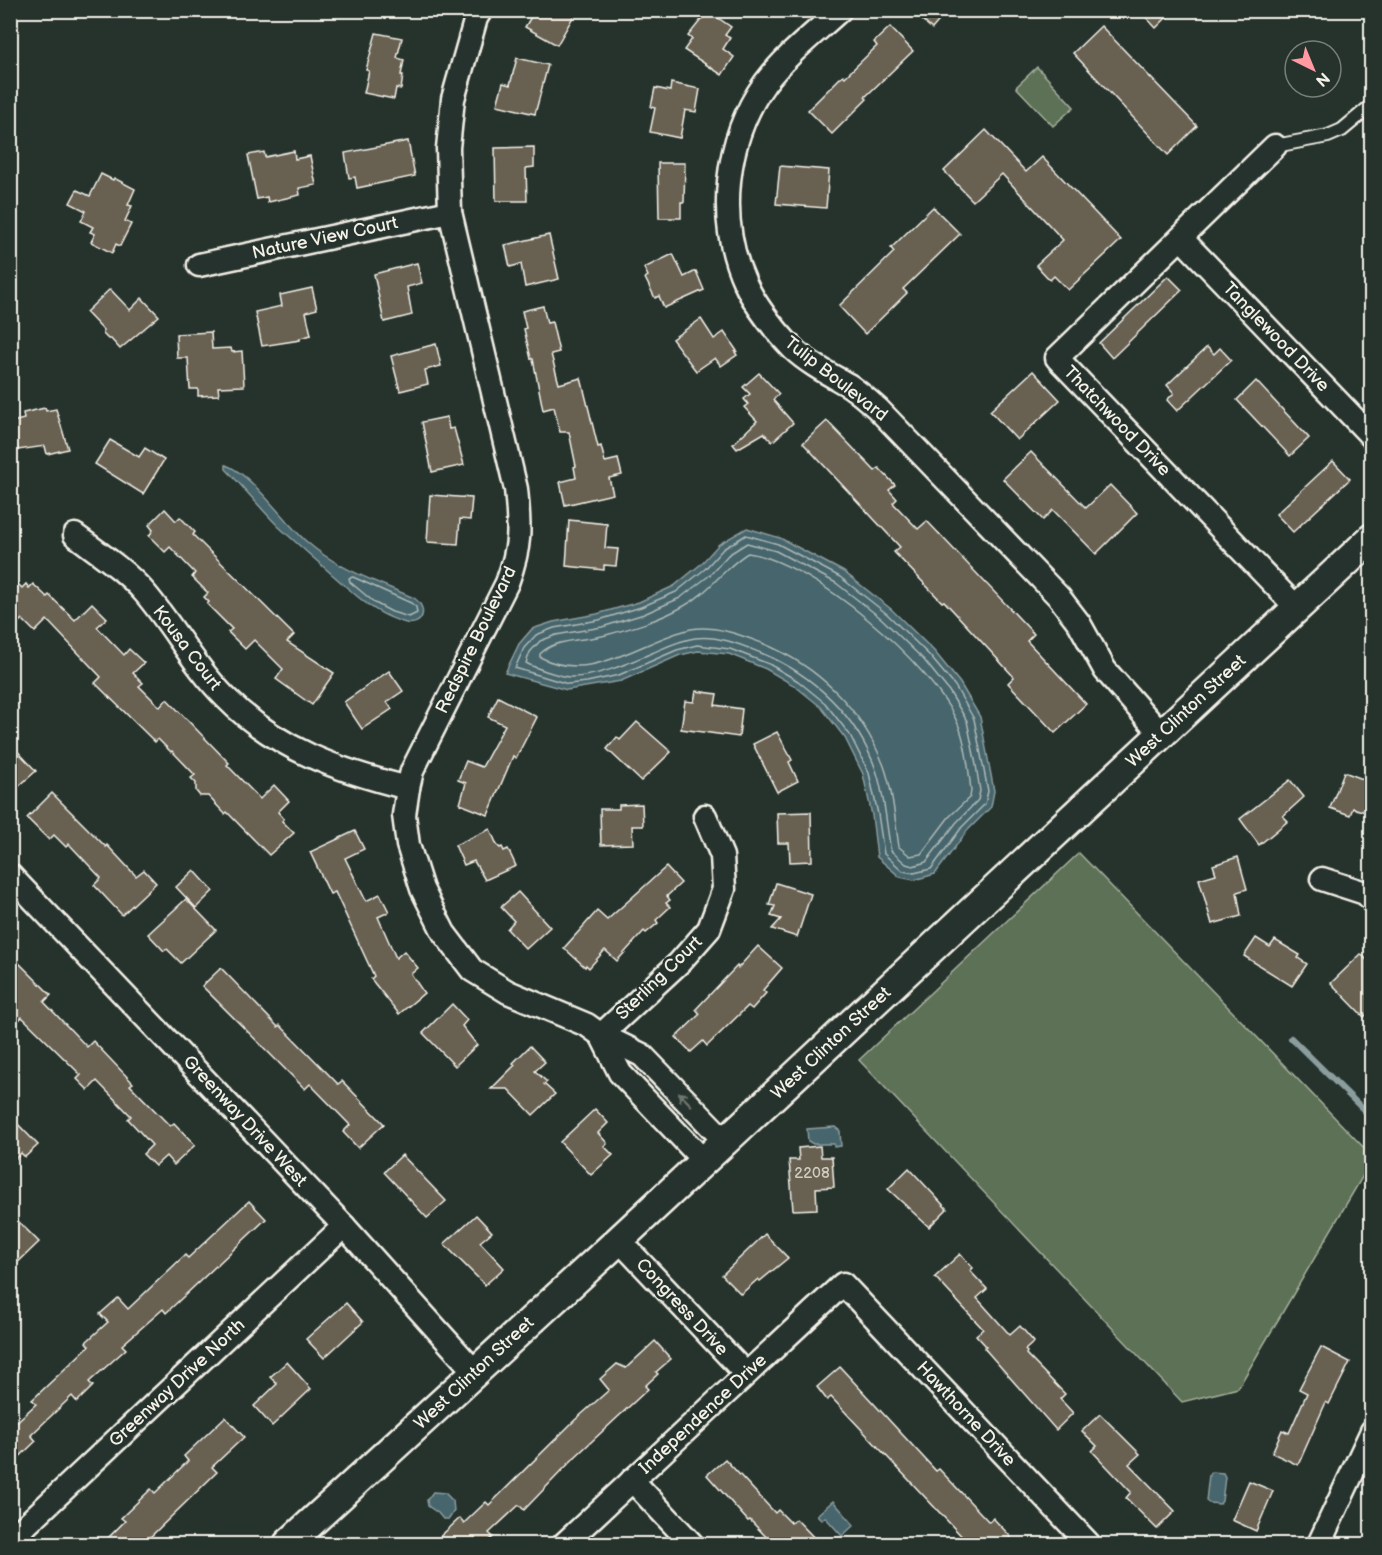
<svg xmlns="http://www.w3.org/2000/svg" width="1382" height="1555" viewBox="0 0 1382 1555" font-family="'Balsamiq Sans',sans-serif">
<rect width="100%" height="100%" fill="#26332d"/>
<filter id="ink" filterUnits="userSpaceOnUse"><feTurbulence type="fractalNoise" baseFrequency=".0167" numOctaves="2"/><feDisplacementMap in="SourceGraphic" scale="12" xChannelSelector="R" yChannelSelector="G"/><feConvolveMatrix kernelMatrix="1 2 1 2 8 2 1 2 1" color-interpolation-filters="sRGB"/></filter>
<g filter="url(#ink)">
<g fill="#5c7155" stroke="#a8b19e" stroke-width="1.5">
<polygon points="1037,67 1074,107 1053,126 1016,87"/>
<polygon points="1079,853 1371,1155 1371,1162 1238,1388 1182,1402 859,1060"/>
</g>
<g fill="#46656c" stroke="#8c9d9e" stroke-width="1.5">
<path d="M226,465C254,476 283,521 307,542C337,569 378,582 414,598C429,608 423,627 406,623C384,617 368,606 351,591C327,570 303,549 279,527C261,509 244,488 226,469Z"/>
<polygon points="747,528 780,538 844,572 891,609 934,651 960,683 980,717 994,791 991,807 967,831 935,874 914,880 900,877 877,857 872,815 863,774 845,738 821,707 795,686 766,669 729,654 698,651 680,655 621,681 567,690 505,673 519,644 532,629 553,622 597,614 639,602 674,586 701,564 719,544"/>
<polygon points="835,1127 840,1131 841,1146 834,1147 834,1144 813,1144 808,1141 807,1129"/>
<polygon points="1212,1472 1223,1473 1225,1477 1222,1501 1220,1504 1209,1503 1206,1501 1209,1475"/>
<polygon points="433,1492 445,1493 453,1501 454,1511 449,1519 443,1519 438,1513 428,1506 427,1500"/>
<polygon points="833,1501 854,1525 842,1536 825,1517 822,1520 817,1515"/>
</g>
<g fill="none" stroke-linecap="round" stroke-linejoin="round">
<g stroke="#aeb9b6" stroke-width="1.5">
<polygon points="746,535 778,544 840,577 887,614 929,655 955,686 974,719 988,791 985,804 962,827 931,869 914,873 903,871 884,854 878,814 869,773 850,735 825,703 798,681 769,664 730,649 697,645 677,650 619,675 587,682 568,684 515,668 524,648 536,635 554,628 599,620 641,607 676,592 705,569 723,549"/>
<path d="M747,543L776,551L836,583L882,619L924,660L949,691L967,721L976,765L980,791L978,800L956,823L926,862L913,866L906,864L891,851C886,824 885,796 876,770C857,716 813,674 761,653C741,645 718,635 695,638C680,640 666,647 652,653C629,663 595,678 569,677C559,676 535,668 526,663L530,652L540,641L556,635L602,627L644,614L680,598L710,575L728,555Z"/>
<path d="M748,553C813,562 931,663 958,724C966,742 969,771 971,791L970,797L949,817L921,854L910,856L899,847C895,820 893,791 884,766C862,709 818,666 762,643C741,635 715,625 691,629C641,640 592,685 540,657V654C555,638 585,641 606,635C632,628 660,620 684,606C709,593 724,567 748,553Z"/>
<polygon points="353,577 411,603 416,607 417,613 409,617 392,612 375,603 350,582 349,578"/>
</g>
<polyline stroke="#8c9d9e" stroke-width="6" points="1291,1038 1372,1118"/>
</g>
<g fill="#686051" stroke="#f4f1e8" stroke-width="1.5">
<polygon points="535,10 577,10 557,45 525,27"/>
<polygon points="911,10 948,10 932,29"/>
<polygon points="1139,10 1174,10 1156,28"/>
<polygon points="708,11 731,27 725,35 730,38 723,49 734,57 722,75 684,50 692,39 688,36"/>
<polygon points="1101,26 1197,126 1168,155 1073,53"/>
<polygon points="890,27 913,51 865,97 867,99 832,134 808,110 843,75 845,77 877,46 874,42"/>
<polygon points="376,33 402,38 397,58 404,60 401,75 403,75 401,89 396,88 394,99 364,93 369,71 366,70"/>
<polygon points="517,58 548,65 535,114 497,105 503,83 510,85"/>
<polygon points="671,83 700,89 696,112 685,110 680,138 650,132 655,108 651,107 655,88 670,91"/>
<polygon points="986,130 1026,172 1042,157 1121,240 1068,290 1054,276 1050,280 1036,265 1063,240 1002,174 973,201 944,171"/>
<polygon points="408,141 415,176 357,188 355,177 349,178 345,153"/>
<polygon points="534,147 534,167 526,168 527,201 496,201 495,148"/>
<polygon points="294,151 295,159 310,156 316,185 299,188 300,195 268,202 267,197 257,199 248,155 264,152 265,157"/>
<polygon points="658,163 685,163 684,202 681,202 681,218 659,218"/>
<polygon points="780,166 829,170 826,208 776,204"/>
<polygon points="101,174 113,180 114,178 135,189 128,205 132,206 125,221 131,224 120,246 116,244 112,253 91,242 95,234 90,232 93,227 81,221 86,211 70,203 77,190 90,196"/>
<polygon points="933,207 960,234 903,289 907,293 865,334 839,306 894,252 891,248"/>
<polygon points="549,235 559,279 525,287 521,264 510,267 505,245"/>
<polygon points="673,254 684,277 696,271 704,290 664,308 659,296 655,298 645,278 648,276 644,268"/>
<polygon points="417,263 422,283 407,287 412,315 384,322 374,274"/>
<polygon points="1168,276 1182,290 1112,358 1099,343"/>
<polygon points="312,288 317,309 306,312 311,335 300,338 300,340 262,346 255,312 282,306 280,295"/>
<polygon points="110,289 130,310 142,298 159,316 120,349 111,339 108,339 103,334 103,330 86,312"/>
<polygon points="543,306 547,323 552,322 559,352 551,354 559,384 581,378 598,447 601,446 605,462 618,459 622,475 609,478 613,494 565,505 560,482 576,478 574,467 576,466 569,432 560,432 554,407 543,410 533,359 531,359 524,329 526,328 522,311"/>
<polygon points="701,319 714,339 724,332 737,351 735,352 737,355 721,366 715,358 696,371 672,339"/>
<polygon points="211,332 212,349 231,348 232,352 242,351 244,386 218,387 219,395 198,396 198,389 190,389 188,358 177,358 176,334"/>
<polygon points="436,344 441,366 425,370 428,384 400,391 391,356"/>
<polygon points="1207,347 1214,354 1220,348 1231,360 1177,411 1167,400 1174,393 1167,385"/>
<polygon points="1033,371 1060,400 1017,440 990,411"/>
<polygon points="759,373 779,394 773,400 793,423 772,442 764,433 737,449 733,444 757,421 744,407 748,404 744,399 750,394 743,387"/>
<polygon points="1256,381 1309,438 1290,456 1237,400"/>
<polygon points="45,408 46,411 56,409 68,449 47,454 45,446 18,450 12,422 24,419 23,413"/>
<polygon points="447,417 449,429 454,428 464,465 432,472 422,422"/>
<polygon points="827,421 875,471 879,468 895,485 889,490 897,499 893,503 918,529 927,521 1034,634 1027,641 1086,704 1055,733 1008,683 1014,677 944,601 942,602 894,552 900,547 803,443"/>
<polygon points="110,440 139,457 145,448 164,460 143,494 95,464"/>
<polygon points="1031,452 1086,508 1110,485 1137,513 1096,554 1053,510 1043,520 1003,479"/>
<polygon points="1333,461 1350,479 1293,532 1276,514"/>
<polygon points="430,495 472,498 470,520 460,519 458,544 427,542"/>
<polygon points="165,509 176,521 180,517 195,532 193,535 294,635 287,642 334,673 312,705 276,679 283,669 254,640 245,649 228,632 232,629 207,604 209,602 204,597 208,593 192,577 195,573 170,547 165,552 149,536 153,530 149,525"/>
<polygon points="569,520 607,524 605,548 618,549 616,566 604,565 604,570 566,566"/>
<polygon points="10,576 22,588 26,584 29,588 33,584 47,597 49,595 75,620 92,603 107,618 97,627 124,655 129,649 144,663 133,673 143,683 139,686 160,707 167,699 229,763 227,765 260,799 274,785 289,801 278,812 284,819 282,821 294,833 269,855 227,812 225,814 208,796 200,796 196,791 196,783 191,778 195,775 172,751 171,752 158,739 155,742 95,683 101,677 47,620 35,632 22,619 10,631"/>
<polygon points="389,671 403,691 387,702 392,709 362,729 344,702"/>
<polygon points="696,691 717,694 715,705 742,709 739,737 681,729 685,701 694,702"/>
<polygon points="498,697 537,717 516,758 513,756 488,815 460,804 466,783 458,780 466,761 482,767 505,725 488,717"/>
<polygon points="637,722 671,752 641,781 607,749 617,737 620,740"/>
<polygon points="777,732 792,760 789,762 798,781 777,792 753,744"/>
<polygon points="10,743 36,771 10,794"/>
<polygon points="1344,772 1371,782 1371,805 1368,813 1353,808 1350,815 1330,808"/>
<polygon points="1290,780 1304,797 1283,816 1288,821 1259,845 1240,819"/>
<polygon points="52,793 106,847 107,845 136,876 144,870 156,883 122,915 94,885 101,878 69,844 66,847 54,835 49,840 27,818"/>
<polygon points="642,804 643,826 632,826 633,844 601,845 600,809 619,809 619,805"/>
<polygon points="811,812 812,861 790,862 789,843 778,843 777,813"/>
<polygon points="490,829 497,845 500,848 502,847 504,851 508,849 516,866 485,880 474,861 464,865 455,845"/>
<polygon points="355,831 364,849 345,858 366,901 380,894 389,912 378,917 396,958 404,951 418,968 411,974 424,993 399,1014 371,979 374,976 335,892 330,894 310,852"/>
<polygon points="1238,857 1247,889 1237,892 1241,916 1212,924 1199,879 1216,874 1213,865"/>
<polygon points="666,867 681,883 667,896 670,900 666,903 670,907 656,920 658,923 646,933 644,931 617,961 605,950 589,968 586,965 585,967 564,948 597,911 607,920"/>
<polygon points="194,870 213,891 196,908 176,887"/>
<polygon points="776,883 811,894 797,937 772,929 781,919 771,916 775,906 769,905"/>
<polygon points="518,892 550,927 526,949 507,929 514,921 501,907"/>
<polygon points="186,899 216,930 181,963 167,949 164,951 148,934"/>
<polygon points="1256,938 1270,947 1275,940 1300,955 1298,958 1307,964 1292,986 1244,956"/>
<polygon points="758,946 782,968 763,990 766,993 752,1009 748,1006 707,1046 703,1041 691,1052 676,1037 700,1014 696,1009 737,966 738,968"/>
<polygon points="10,954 51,995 44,1002 87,1047 93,1041 133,1083 130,1085 170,1126 174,1123 195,1145 174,1165 166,1156 155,1166 143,1154 152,1145 128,1119 131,1116 97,1081 88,1090 77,1079 81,1075 22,1017 10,1029"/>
<polygon points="1361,954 1371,964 1371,1010 1364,1017 1331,983"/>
<polygon points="221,968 278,1027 280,1025 338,1084 342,1081 384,1124 358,1148 343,1132 350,1125 310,1084 305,1089 202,986"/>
<polygon points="452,1004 467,1020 462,1026 477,1045 455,1066 423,1033"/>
<polygon points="530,1046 545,1062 535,1071 547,1082 544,1084 555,1094 533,1115 508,1089 491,1089 515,1065 513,1063"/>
<polygon points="595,1109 608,1123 598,1133 607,1143 604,1146 613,1155 591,1175 560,1142"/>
<polygon points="10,1116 38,1145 25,1157 21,1153 10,1164"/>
<polygon points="820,1146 821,1157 832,1157 834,1187 816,1188 817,1209 793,1210 789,1160 799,1160 798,1148"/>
<polygon points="402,1155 446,1201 427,1218 384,1172"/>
<polygon points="909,1168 947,1209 929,1227 888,1189"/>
<polygon points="249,1201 266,1219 166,1313 163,1309 122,1345 126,1349 89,1382 93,1386 77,1402 72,1396 31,1435 36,1441 10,1466 10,1428 36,1404 32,1400 89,1346 86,1342 108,1322 100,1314 118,1298 128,1309 185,1255 188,1258"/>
<polygon points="10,1213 39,1242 10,1270"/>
<polygon points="476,1215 492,1232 480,1242 504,1268 485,1285 444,1244"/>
<polygon points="765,1234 788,1258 760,1281 758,1279 741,1294 722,1275"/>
<polygon points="960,1254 973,1268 970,1271 987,1289 977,1298 1010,1335 1020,1326 1034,1342 1025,1350 1027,1352 1026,1354 1065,1394 1060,1399 1073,1413 1056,1430 984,1348 986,1346 976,1335 983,1329 935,1277"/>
<polygon points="346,1303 363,1322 324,1358 306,1339"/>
<polygon points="655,1341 671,1359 656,1372 658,1374 645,1386 648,1389 576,1456 524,1510 519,1505 489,1533 493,1537 485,1545 431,1545 460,1518 464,1523 486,1502 489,1505 575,1420 609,1390 600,1379 617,1364 626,1368"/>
<polygon points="1321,1347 1350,1362 1329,1404 1326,1402 1298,1465 1272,1453 1282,1430 1289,1433 1307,1393 1299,1389"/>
<polygon points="287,1362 311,1389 272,1426 254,1406 277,1384 270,1377"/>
<polygon points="840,1367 936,1471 939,1469 989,1522 993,1518 1011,1537 1004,1545 970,1545 831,1397 827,1400 817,1387"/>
<polygon points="1100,1414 1140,1454 1129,1464 1175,1511 1157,1529 1126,1498 1131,1492 1092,1451 1097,1446 1082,1431"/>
<polygon points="225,1417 244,1437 212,1467 217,1472 142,1545 101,1545 125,1521 121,1518 151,1489 155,1493 188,1461 184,1456"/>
<polygon points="725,1459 775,1513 778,1510 791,1523 796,1519 821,1545 774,1545 750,1520 748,1521 707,1475"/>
<polygon points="1249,1481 1273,1491 1256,1531 1232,1520"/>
</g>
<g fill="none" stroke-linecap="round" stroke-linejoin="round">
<defs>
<polyline id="service" points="1275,146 1328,136 1342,130 1372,105"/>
<g id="minor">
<path d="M481,10L476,18L453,99L448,148L450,212L516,489C520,529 521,545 507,583L412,771L408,788L404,815L408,845L422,889L444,933L472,970L508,992L587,1025L601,1035L642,1055L725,1141"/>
<path d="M840,10C814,34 786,55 765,83C725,139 716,220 745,283C756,307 774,329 793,349C809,364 831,375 850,386C860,393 869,401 878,409L1059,597L1079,623L1105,670L1161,734"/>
<polyline points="1275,146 1057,358 1297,608"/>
<polyline points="1181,238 1372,437"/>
<polyline points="199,265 450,212"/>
<path d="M75,535C99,553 125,570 145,593C174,627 194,666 226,698C276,749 340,771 408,788"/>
<polyline points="10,875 344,1226 475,1372"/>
<polyline points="1322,879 1365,893 1372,900"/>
<polyline points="601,1035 679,963 709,929 724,889 722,856 705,816"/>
<polyline points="601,1035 620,1073 704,1161"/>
<polyline points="619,1240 745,1373"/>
<polyline points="632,1480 692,1544"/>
<polyline points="10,1540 344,1226"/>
<polyline points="564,1544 843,1284 1089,1544"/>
<polyline points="1319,1544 1372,1431"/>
</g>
<polyline id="tertiary" points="288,1544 619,1240 1372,538"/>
</defs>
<use href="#service" stroke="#f4f1e8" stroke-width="16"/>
<use href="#minor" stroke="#f4f1e8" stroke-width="27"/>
<use href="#tertiary" stroke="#f4f1e8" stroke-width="33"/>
<use href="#service" stroke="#26332d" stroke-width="12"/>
<use href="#minor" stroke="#26332d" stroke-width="22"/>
<use href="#tertiary" stroke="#26332d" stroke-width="28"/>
</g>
<defs><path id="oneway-shaft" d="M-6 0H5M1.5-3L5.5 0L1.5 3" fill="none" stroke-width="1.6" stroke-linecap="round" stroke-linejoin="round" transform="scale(1.5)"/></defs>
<use stroke="#6e766e" href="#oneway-shaft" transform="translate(685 1099) rotate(-134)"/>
</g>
<g text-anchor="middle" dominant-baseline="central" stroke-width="5" stroke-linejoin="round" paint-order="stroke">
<g font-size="15" fill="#d1cdc2">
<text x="812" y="1173">2208</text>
</g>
<g font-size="18" fill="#f4f1e8" stroke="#26332d">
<text transform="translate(325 238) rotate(-12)">Nature View Court</text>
<text transform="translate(1276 337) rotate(46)">Tanglewood Drive</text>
<text transform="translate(836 379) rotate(38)">Tulip Boulevard</text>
<text transform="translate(1117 421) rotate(46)">Thatchwood Drive</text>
<text transform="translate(476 640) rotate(-64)">Redspire Boulevard</text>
<text transform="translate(187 648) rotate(53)">Kousa Court</text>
<text transform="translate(1186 711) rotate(-43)">West Clinton Street</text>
<text transform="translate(659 978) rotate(-44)">Sterling Court</text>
<text transform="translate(831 1043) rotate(-43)">West Clinton Street</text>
<text transform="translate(245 1121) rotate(47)">Greenway Drive West</text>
<text transform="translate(682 1307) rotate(47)">Congress Drive</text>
<text transform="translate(474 1373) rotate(-43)">West Clinton Street</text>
<text transform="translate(177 1383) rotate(-43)">Greenway Drive North</text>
<text transform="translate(703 1414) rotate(-43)">Independence Drive</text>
<text transform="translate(966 1414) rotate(47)">Hawthorne Drive</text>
</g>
</g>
<rect width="1382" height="1555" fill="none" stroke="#26332d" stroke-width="36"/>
<rect x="18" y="18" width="1346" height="1519" fill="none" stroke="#f4f1e8" stroke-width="2" filter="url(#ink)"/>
<g transform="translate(1313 69) rotate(137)"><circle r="28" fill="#26332d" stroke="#787f78" stroke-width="1.5"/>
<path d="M0-4.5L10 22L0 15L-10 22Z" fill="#ff9aa2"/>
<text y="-9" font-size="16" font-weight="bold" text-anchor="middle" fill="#f4f1e8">N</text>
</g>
</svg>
